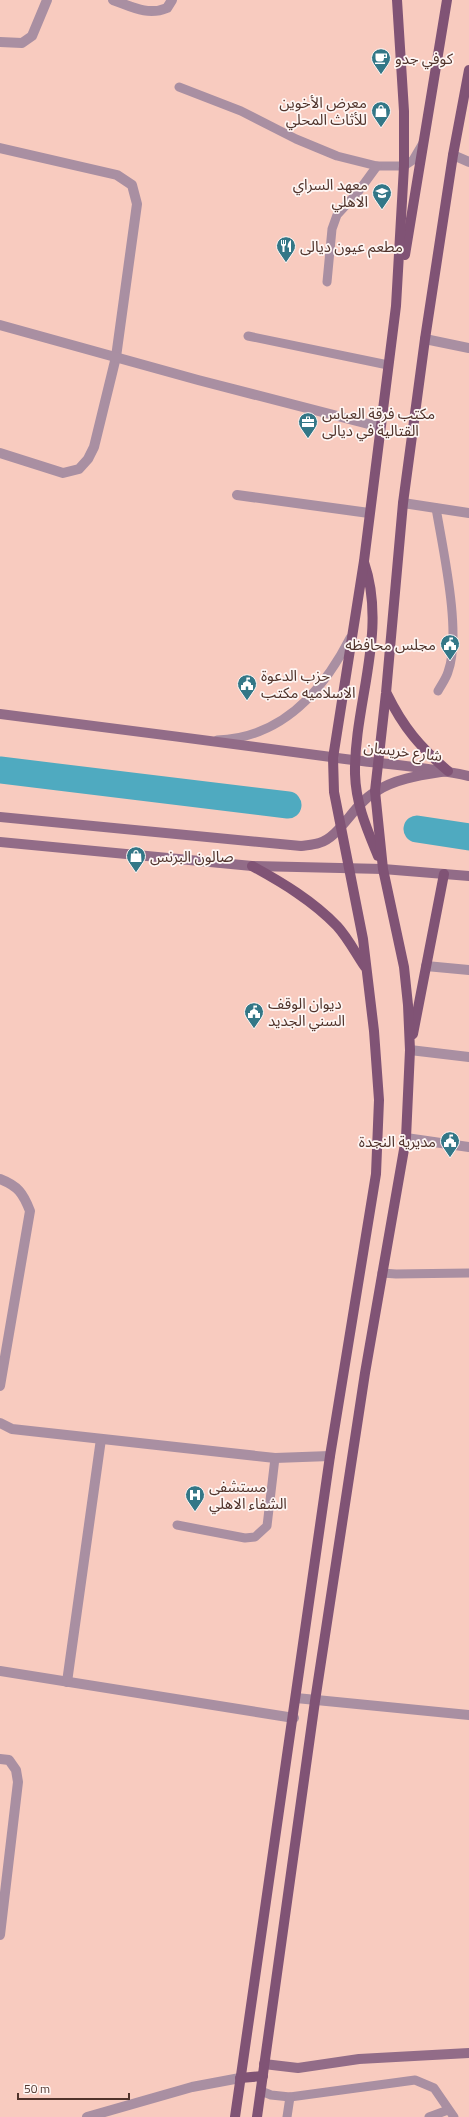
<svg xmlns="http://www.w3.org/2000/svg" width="469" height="2117" viewBox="0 0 469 2117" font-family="'Titillium Web','Noto Sans Arabic',sans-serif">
<rect width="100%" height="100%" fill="#f8cbbf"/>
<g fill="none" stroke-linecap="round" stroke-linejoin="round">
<g stroke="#4faac0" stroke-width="27">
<polyline points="0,770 288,805"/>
<polyline points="417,829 469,837"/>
</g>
<g stroke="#a98fa2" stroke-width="9">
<polyline points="179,87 241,111 296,139 337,156 377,166 404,166 413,160 423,143"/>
<polyline points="327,282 332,229 337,215 358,192 377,166"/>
<polyline points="248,336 388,365"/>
<path d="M436,508C443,550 462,634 448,672C446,679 441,685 438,691"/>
<path d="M217,740C282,738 323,691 350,638"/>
<polyline points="382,1273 396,1274 469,1273"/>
<polyline points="177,1525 245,1538 255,1537 267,1526 275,1458"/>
<polyline points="261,2091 271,2095 290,2097 415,2080 434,2088 454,2117"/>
<polyline points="287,2117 290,2097"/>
<polyline points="429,2117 448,2110"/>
</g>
<g stroke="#a98fa2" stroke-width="10">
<path d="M113,0C132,7 148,16 167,8L172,0"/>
<polyline points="0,42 22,43 32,36 47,0"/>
<polyline points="0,148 117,175 132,185 137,204 116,357 94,447 88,459 79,469 63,473 0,453"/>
<polyline points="453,155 469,162"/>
<polyline points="0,325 198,380 380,427"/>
<polyline points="425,339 469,348"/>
<polyline points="237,495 369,513"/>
<polyline points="403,503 469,513"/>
<polyline points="426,966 469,970"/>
<polyline points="410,1050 469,1057"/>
<polyline points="406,1138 469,1147"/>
<path d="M0,1179C18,1186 23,1193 30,1211L0,1386"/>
<polyline points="0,1423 12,1429 275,1458 330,1456"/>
<polyline points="0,1671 294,1718"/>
<polyline points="67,1682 101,1439"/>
<polyline points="296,1698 469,1715"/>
<polyline points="0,1759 9,1760 16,1770 18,1782 0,1935"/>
<polyline points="87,2117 192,2087 240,2078"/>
</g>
<g stroke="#926c88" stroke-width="10">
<path d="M0,714C110,728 221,742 331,757C377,764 424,766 469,776"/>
<path d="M0,817L301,846C307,845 313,845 319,843C340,837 354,804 375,792C396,778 423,775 448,771"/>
<polyline points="0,842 252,866 383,869 469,876"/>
<polyline points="264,2064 298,2068 359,2059 469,2053"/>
</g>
<g stroke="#805375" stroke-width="10">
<polyline points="405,255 447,0"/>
<path d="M364,562C388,632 354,703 355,774C356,805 367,829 378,856"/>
<path d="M387,694C403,727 420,747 448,771"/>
<path d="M252,866C283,883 313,901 337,926C348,938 356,954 365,967"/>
<polyline points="413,1034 444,874"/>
<polyline points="240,2078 263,2076"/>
<polyline points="235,2117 330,1456 376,1174 379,1100 374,1031 363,939 334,792 333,758 364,561 396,306 404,166 404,111 397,0"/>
<polyline points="257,2117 315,1701 365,1373 406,1138 410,1050 408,1005 404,967 383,869 375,791 386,693 403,503 425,339 453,155 469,70"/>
</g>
</g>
<defs>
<symbol id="cafe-pin" viewBox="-11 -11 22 30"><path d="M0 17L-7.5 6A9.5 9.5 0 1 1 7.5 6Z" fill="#337787" stroke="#fef6f4"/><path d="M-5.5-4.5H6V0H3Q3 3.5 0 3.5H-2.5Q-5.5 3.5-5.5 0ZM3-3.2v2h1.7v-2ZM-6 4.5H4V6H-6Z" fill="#fff"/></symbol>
<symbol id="shop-pin" viewBox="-11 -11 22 30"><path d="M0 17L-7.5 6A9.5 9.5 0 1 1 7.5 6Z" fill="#337787" stroke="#fef6f4"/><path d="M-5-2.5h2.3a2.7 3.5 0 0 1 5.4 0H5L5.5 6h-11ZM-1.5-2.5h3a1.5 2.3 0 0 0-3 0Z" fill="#fff"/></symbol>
<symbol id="school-pin" viewBox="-11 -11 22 30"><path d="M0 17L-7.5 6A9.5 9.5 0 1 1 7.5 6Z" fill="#337787" stroke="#fef6f4"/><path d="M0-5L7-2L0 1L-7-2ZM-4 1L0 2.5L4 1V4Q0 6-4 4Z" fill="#fff"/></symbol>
<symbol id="restaurant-pin" viewBox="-11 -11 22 30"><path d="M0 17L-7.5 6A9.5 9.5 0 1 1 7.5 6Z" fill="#337787" stroke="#fef6f4"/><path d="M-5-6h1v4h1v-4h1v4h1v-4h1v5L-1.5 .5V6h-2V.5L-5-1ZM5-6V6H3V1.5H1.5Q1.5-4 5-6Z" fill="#fff"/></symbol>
<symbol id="office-pin" viewBox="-11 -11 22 30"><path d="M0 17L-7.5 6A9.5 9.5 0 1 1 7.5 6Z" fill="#337787" stroke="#fef6f4"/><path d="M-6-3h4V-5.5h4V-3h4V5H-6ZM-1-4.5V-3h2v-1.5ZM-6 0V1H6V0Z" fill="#fff"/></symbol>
<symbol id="civic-pin" viewBox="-11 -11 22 30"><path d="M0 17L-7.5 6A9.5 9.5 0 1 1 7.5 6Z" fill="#337787" stroke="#fef6f4"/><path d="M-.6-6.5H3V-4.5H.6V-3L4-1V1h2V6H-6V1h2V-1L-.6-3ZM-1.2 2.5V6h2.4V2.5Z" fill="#fff"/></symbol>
<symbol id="hospital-pin" viewBox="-11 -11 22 30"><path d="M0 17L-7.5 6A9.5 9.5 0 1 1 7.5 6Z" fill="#337787" stroke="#fef6f4"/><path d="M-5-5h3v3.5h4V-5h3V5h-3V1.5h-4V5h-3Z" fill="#fff"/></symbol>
</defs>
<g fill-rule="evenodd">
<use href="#cafe-pin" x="370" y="47" width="22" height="30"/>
<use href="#shop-pin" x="370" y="100" width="22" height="30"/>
<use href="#school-pin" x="371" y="182" width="22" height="30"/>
<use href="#restaurant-pin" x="275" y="235" width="22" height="30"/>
<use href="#office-pin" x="297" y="411" width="22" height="30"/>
<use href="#civic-pin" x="439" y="633" width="22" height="30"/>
<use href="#civic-pin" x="236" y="673" width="22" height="30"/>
<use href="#shop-pin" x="125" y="845" width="22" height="30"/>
<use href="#civic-pin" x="243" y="1001" width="22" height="30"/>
<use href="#civic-pin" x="439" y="1130" width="22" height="30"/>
<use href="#hospital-pin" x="184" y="1484" width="22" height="30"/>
</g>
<g text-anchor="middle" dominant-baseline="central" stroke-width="3.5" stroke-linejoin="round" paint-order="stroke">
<g font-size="15" fill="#50332b" stroke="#fef6f4" text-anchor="start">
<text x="395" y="58">كوفي جدو</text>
<text x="367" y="102" text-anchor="end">معرض الأخوين<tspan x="367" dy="17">للأثاث المحلي</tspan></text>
<text x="368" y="184" text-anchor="end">معهد السراي<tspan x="368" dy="17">الاهلي</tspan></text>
<text x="300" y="246">مطعم عيون ديالى</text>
<text x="322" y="413">مكتب فرقة العباس<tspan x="322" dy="17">القتالية في ديالى</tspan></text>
<text x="436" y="644" text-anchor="end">مجلس محافظه</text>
<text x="261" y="675">حزب الدعوة<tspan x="261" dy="17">الاسلاميه مكتب</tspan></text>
<text x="150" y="856">صالون البرنس</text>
<text x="268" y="1003">ديوان الوقف<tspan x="268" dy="17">السني الجديد</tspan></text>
<text x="436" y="1141" text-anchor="end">مديرية النجدة</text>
<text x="209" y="1486">مستشفى<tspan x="209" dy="17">الشفاء الاهلي</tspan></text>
</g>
<g font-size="15" fill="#50332b" stroke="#fef6f4">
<text transform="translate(403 751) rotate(7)">شارع خريسان</text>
</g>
</g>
<path d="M18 2093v6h111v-6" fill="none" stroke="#50332b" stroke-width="2"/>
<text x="24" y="2093" font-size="12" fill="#50332b" stroke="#fef6f4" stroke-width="3" paint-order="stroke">50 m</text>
</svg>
